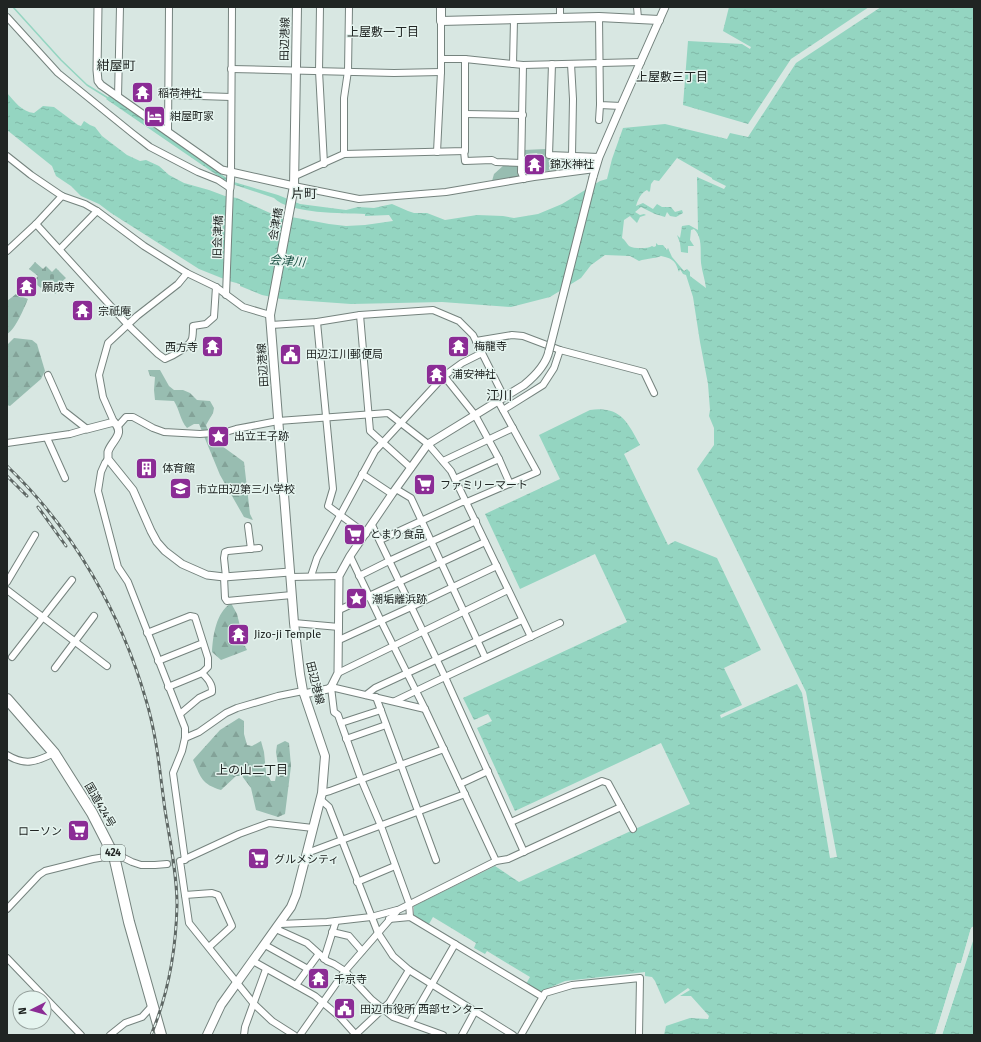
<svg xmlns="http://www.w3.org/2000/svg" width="981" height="1042" viewBox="0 0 981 1042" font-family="'Fira Sans','Noto Sans JP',sans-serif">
<defs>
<pattern id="forest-firs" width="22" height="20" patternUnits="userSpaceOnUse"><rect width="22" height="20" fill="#98bdb1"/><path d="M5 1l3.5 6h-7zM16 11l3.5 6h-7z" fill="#83a298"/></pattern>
<pattern id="cemetery-stones" width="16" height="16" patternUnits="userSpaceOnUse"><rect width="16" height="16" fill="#98bdb1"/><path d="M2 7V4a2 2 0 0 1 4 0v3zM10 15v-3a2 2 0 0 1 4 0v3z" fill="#83a298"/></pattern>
<pattern id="water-ripples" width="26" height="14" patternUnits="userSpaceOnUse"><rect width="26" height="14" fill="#94d5c1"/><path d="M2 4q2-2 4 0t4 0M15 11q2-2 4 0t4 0" fill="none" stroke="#7fb7a6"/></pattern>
</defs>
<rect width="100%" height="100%" fill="#d8e7e2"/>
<g fill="url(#forest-firs)">
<path d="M16,294L28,299C24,308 16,329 7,334V301Z"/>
<polygon points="14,338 32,340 37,344 45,371 41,379 10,406 7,405 7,345"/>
<path d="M148,370H160L169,386L174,390H183L190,393L197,400L210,401L214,408L213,413L206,425L211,438L244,462L250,514L253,520L244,517L220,475L199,424H194L187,428C180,420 180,411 174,401L155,400L154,390L155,377L150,376Z"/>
<path d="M231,603L237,614L240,626L233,631L235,641L245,646L247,650L221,660L212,652C213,635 216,613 231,603Z"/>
<path d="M239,718L244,721V734L247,745L252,746L261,741L264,752L266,772L271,781H275L278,765L276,752L277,745L285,741L289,743L291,766L285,814L278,817L256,810L251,788L242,776H236L221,790C201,784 201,777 193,760L220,730Z"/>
</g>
<polygon fill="url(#cemetery-stones)" points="35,262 43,269 46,266 52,272 56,268 66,278 58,285 62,288 55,294 44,284 41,288 33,282 38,276 29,269"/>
<g fill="#98bdb1">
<polygon points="546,149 546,153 555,158 557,170 545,171 537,153 528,154 525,159 524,159 524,150"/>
<path d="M562,158H588L589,160C582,168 574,168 564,169Z"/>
<polygon points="504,165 519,165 520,176 492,181 494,174"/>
</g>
<g fill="url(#water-ripples)" fill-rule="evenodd">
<polygon points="729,7 869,7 791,59 748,124 683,105 688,41 742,44 750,49 751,47 723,31"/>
<path d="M881,7H974V926L971,928L961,963L957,964L935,1035H664L666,1026L690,1018L708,1019L709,1016L691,996H680L690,990L688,988L665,1004L655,981L652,977L645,976V972L565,981L540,992L526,984L530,977L487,951L485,954L474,948L476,943L433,917L429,924L414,916V906L495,866L519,882L690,804L661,743L515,811L477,728L492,721L488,714L474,720L463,698L627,622L595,554L520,589L485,514L560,479L539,435L590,410C620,406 627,421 640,445L624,454L668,545L675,541L717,558L761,650L724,668L742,705L720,715L721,718L797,684L802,693L830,858L837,857L806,692L697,469L714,445V428L709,416L710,410L708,384L700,342L693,297L686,275L683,274L680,269L679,272C675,260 673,259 661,256C654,259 647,258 639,261L630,256L605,255L591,265L581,278L550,297L511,307L442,302L351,304L281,299L262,295L240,286V284L229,281L199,269L111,213L99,204L81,196L71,186L56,176L52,166L7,130V93C14,101 22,112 34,113L43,106L54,107L78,125L81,126L84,121L90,125L95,127L102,136L127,155L140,161L146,160L159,166L169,175L184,183L209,190L225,196L237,198L270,213L329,224L346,226L365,225L393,221L389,215L365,216V214C343,213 289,214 274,198L232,184L224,180L106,99L109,96L119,102L225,177L234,182L278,195L300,204L346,210L358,207L374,208L392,204L408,211L414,213H427L445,220L477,215L503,216L514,218L538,214L562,204L600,181L607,179L612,159L623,128L665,124L727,139L730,133L748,137L796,63ZM677,158L712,178V179L726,186L724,189L697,177L698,230L689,225L682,226L680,238L677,235L680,243L681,252L688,253V246H694L690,240L691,230L694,229C703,237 700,252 701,263C702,271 705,280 706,288L690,276V272L687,269L684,271L672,257L668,248L667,250L663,245H658L656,243V246L654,247L652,246C648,249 634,249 629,246C627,244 625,240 622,238L624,220L630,216L637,223L640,217L646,215L644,214L640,215L635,212L641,207L655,214L665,217L667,212L670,216L676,217L683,213L682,210L675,212L671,207H662L657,204L653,209L643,203L636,206C638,199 641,193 647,190L649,192L650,191L651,184L654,180L659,181Z"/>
<polygon points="974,938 974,1035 942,1035"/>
</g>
<g fill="#d8e7e2">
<polygon points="974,926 963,964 959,965 937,1035 935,1035 957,963 961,963 971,928"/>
<polygon points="974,936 942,1035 940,1035 972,937"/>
</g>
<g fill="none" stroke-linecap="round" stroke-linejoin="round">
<polyline stroke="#94d5c1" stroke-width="1.5" points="13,7 61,60 87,85 108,98"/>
<polyline stroke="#b3c0bc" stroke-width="6" stroke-dasharray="6 3" stroke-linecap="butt" points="167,864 177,862"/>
<defs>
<g id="minor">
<polyline points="320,7 319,71 324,164"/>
<polyline points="560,7 560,18"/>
<polyline points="637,7 638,18"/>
<polyline points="7,17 58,73 132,133 150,147 198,172 218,180 230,188 226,295"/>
<polyline points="599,17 600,105 621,106"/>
<polyline points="441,59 465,59 523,65 641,62"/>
<polyline points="513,64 514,20"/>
<polyline points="552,64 549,155 599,157"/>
<polyline points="571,64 573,99 572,155"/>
<polyline points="523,65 521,172 524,179"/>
<polyline points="231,69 394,73 441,72"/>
<polyline points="169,95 231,97"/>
<polyline points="118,97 120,7"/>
<polyline points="465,114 523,115"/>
<polyline points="599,120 600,105"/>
<polyline points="168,132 169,7"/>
<polyline points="464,151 465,161 492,160 496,162 522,163"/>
<polyline points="437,152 441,72 441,21"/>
<polyline points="344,154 344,98 348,71 349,7"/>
<polyline points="7,156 31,175 62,196 85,204 97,211 144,246 187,273 216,287 243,307 270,315"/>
<polyline points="231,172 232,7"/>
<polyline points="295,176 344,154 465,151 465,59"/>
<polyline points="294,186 359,199 446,192 534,177 595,169"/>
<path d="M36,224L128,325L158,354L165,359C173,356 189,347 192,339C193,335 193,330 193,326L206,324L214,317L216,287"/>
<polyline points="60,249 97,211"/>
<polyline points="7,251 36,224 62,196"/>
<polyline points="360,315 370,431 411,468"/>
<polyline points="317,322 333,489 328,506 366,534"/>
<polyline points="271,325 317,322 360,315 433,310 459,321 473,335 504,397"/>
<polyline points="476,341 512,335 523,336 560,350 554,368 543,385 503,410"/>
<polyline points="560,350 644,372 654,393"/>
<polyline points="48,375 64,411 87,429"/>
<polyline points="444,376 475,415 499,459 510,484"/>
<polyline points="114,422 103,397 99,375 108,343 137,316 178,284 187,273"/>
<polyline points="118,426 126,417 133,417 153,428 164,432 200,434 226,432 236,429 278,421 388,413 428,444 451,471 531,637"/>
<polyline points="47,438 65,478"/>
<polyline points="7,443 70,434 87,429"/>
<polyline points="108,459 105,463 101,472 98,491 118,567 128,582 185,728 185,738 182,751 173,773 185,860"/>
<polyline points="443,461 513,428"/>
<polyline points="362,474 392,494"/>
<polyline points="455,479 499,459"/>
<polyline points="396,489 411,498 485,657"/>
<polyline points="372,525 445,677 524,852"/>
<polyline points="248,526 251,549"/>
<polyline points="380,540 462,502 467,502 537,472 498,401"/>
<polyline points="350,556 381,621 425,709 496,861"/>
<polyline points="311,576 317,558 375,451 444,376 462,363 482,353"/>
<polyline points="359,576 389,561 476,521"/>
<polyline points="224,577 225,598 227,601 292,595"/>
<polyline points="226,577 224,558 225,552 228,551 259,548"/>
<polyline points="291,577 339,576"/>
<polyline points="7,582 35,535"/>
<polyline points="7,590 107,666"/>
<polyline points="339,610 485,542"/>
<polyline points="294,623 339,627"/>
<polyline points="147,633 190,616 195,617 208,658 208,667 202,673 168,687"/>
<polyline points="339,640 411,607 497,566"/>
<polyline points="12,657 72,580"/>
<polyline points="158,661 203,643"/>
<polyline points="55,668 94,616"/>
<polyline points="338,673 508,590"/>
<polyline points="366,695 375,688 522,620"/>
<polyline points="376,697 436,860"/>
<polyline points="395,701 445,677 560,623"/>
<path d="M180,714L199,698L212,692C213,684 207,678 202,673"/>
<polyline points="341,723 381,710"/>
<polyline points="185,738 199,732 226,713 237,708 278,696 303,691"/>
<polyline points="346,739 386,725"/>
<path d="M7,755C25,766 36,762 54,753"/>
<polyline points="460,784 488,771"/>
<polyline points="322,793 330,791 444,749"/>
<polyline points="320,799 329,807 378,933 393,956 409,970 513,1035"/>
<polyline points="511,822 602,781 608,783 633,829"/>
<polyline points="307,853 465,794"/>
<polyline points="183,860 239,834 269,823 313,828"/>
<polyline points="180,861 189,923 254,1004 272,1021 294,1035"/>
<polyline points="357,882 395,866"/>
<polyline points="185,895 212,893 218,895 232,926 209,947"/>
<polyline points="7,909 39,875 45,871 93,859 118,855 132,862 141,865 155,865 167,864"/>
<polyline points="410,917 409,903 381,826 361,779 338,715 334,712 331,687 425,709"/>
<polyline points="389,919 410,917 543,997"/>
<polyline points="280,924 327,922 371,917 397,910"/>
<polyline points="276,929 307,943 327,961 334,964 345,971 371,999 393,1017 443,1035"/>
<polyline points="332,932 349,936 362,951"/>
<polyline points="265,945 308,969"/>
<polyline points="7,958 81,1035"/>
<polyline points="324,959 336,921"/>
<polyline points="253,961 315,996 340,1017 356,1035"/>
<polyline points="296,985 318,955"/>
<polyline points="410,1022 455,944"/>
<polyline points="110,1035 125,1023 142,1017 152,1006"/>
<polyline points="244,1035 245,1027 266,969"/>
<polyline points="300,1035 345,971 398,910 496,861 508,859 621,807"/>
<polyline points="355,1035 389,1003 409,970"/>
<polyline points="462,1035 475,1011"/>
<polyline points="521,1035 545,993 572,985 640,978 639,1035"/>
</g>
<g id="tertiary">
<polyline points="98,7 97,70 98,81 101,85 222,170 294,186"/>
<polyline points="593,177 599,157 621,106 665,7"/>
<polyline points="230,188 231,172"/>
<path d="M87,429L114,422C126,434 111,441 108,452C108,454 108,457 108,459L133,490L151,531L157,542L165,551L182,564L207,575L224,577L290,572"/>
<path d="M304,694L328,689L331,687L338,673L339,576L350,556L392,494L428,444L524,385C535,376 546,365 549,351"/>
</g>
<g id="secondary">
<polyline points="441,7 441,21 599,17 659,20"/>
<polyline points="207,1035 221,1005 291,907 296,895 322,793 325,756 303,691 300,674 294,623 270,315 294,186 297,7"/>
</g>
<polyline id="trunk" points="7,699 54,753 92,813 114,856 129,922 161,1035"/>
</defs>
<use href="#minor" stroke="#75837e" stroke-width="8"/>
<use href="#tertiary" stroke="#75837e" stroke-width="9"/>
<use href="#secondary" stroke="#75837e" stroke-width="10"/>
<use href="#trunk" stroke="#75837e" stroke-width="12"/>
<use href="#minor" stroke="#fff" stroke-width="6"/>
<use href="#tertiary" stroke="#fff" stroke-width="7"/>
<use href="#secondary" stroke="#fff" stroke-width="8"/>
<use href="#trunk" stroke="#fff" stroke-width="10"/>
<defs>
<g id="rail">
<path d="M7,466C73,529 121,613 146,700C157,736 160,774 165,810C170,841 177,874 177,905C176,949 168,995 151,1035"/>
<polyline points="7,476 27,496"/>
<polyline points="38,507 66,546"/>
</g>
</defs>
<use href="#rail" stroke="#5e6764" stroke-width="3"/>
<use href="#rail" stroke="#e5f4ef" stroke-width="1.5" stroke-dasharray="4.5" stroke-linecap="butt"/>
<defs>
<polyline id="tertiary-bridge" points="549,351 593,177"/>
</defs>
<use href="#tertiary-bridge" stroke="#75837e" stroke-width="9" stroke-linecap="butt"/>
<use href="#tertiary-bridge" stroke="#fff" stroke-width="7"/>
</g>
<defs>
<symbol id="temple-square" viewBox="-11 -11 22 22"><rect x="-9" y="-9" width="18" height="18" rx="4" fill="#8b2c95" stroke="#e5f4ef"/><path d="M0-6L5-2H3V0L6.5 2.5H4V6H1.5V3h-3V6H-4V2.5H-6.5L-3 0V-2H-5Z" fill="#fff"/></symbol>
<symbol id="hotel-square" viewBox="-11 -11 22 22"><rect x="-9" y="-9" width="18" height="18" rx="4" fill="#8b2c95" stroke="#e5f4ef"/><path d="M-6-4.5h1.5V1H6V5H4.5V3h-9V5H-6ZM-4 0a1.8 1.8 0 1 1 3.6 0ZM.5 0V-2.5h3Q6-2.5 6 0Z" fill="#fff"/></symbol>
<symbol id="civic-square" viewBox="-11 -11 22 22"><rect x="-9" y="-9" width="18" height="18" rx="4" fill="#8b2c95" stroke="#e5f4ef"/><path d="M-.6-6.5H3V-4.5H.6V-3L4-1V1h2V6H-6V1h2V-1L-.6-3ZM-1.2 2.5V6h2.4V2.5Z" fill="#fff"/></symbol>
<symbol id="sight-square" viewBox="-11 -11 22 22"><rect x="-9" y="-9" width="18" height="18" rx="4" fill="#8b2c95" stroke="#e5f4ef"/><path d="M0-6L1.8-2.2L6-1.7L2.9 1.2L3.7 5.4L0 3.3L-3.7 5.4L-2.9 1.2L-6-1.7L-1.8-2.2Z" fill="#fff"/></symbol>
<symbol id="building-square" viewBox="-11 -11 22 22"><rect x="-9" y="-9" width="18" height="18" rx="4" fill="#8b2c95" stroke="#e5f4ef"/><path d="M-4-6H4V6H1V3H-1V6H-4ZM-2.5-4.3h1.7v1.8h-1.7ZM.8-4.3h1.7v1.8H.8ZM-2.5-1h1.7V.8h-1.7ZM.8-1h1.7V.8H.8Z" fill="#fff"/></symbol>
<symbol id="supermarket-square" viewBox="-11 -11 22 22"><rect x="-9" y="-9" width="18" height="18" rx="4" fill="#8b2c95" stroke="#e5f4ef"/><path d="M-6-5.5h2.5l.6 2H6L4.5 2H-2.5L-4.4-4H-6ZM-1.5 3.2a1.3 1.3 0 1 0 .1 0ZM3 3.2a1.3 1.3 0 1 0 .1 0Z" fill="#fff"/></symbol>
<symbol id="school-square" viewBox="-11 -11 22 22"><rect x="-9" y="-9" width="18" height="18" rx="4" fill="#8b2c95" stroke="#e5f4ef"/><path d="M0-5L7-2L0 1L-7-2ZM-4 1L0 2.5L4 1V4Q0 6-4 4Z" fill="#fff"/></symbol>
</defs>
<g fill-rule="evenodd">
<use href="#temple-square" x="130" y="80" width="25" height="25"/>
<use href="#hotel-square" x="142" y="104" width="25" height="25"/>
<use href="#temple-square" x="522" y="152" width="25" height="25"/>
<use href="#temple-square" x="14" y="274" width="25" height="25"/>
<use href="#temple-square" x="70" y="298" width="25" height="25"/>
<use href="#temple-square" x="446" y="334" width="25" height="25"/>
<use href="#temple-square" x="200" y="334" width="25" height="25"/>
<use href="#civic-square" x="278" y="342" width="25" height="25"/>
<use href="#temple-square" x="424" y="362" width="25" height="25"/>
<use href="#sight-square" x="206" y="424" width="25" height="25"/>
<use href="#building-square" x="134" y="456" width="25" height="25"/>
<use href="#supermarket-square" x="412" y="472" width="25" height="25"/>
<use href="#school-square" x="168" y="476" width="25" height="25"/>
<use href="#supermarket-square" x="342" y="522" width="25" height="25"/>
<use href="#sight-square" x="344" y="586" width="25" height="25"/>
<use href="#temple-square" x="226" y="622" width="25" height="25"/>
<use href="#supermarket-square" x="66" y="818" width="25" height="25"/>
<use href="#supermarket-square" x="246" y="846" width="25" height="25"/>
<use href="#temple-square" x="306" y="966" width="25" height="25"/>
<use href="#civic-square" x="332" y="996" width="25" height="25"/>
</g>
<g text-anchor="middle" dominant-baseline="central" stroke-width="3" stroke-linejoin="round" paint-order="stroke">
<rect fill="#e5f4ef" stroke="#5b6360" stroke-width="1" x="101" y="845" width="24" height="16" rx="3"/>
<g font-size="10" font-weight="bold" fill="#202523">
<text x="113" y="853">424</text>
</g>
<g font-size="11" fill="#202523" stroke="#e5f4ef">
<text transform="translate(285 39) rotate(-89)">田辺港線</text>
<text transform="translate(276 224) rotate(-80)">会津橋</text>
<text transform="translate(218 237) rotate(-88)">旧会津橋</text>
<text transform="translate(263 365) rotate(-94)">田辺港線</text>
<text transform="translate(315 683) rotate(76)">田辺港線</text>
<text transform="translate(100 805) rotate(60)">国道424号</text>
</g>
<g font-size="11" fill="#202523" stroke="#e5f4ef" text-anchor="start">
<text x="158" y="93">稲荷神社</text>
<text x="170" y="116">紺屋町家</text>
<text x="550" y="164">錦水神社</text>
<text x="42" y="287">願成寺</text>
<text x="98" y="311">宗祇庵</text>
<text x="474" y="346">梅龍寺</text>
<text x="198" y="347" text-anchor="end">西方寺</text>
<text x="306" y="354">田辺江川郵便局</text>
<text x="452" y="374">浦安神社</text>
<text x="234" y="436">出立王子跡</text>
<text x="162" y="468">体育館</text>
<text x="440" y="485">ファミリーマート</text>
<text x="196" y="489">市立田辺第三小学校</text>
<text x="370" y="534">とまり食品</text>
<text x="372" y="599">潮垢離浜跡</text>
<text x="254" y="634">Jizo-ji Temple</text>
<text x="62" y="831" text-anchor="end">ローソン</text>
<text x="274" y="859">グルメシティ</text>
<text x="334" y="979">千京寺</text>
<text x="360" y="1009">田辺市役所 西部センター</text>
</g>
<g font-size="12" fill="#202523" stroke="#e5f4ef">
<text x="383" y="32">上屋敷一丁目</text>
<text x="672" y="77">上屋敷三丁目</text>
<text x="252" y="770">上の山二丁目</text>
</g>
<g font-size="12" font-style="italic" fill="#1a5043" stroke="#e5f4ef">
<text transform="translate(287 261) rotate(5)">会津川</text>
</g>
<g font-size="13" fill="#202523" stroke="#e5f4ef">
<text x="116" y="65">紺屋町</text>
<text x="304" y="193">片町</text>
<text x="499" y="395">江川</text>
</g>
</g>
<rect width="981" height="1042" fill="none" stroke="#202523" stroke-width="16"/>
<g transform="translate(32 1010) rotate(264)"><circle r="19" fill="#e5f4ef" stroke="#96a19d"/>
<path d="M0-3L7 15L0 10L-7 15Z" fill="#8b2c95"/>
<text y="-6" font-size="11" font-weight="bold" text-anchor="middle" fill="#202523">N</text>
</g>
</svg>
